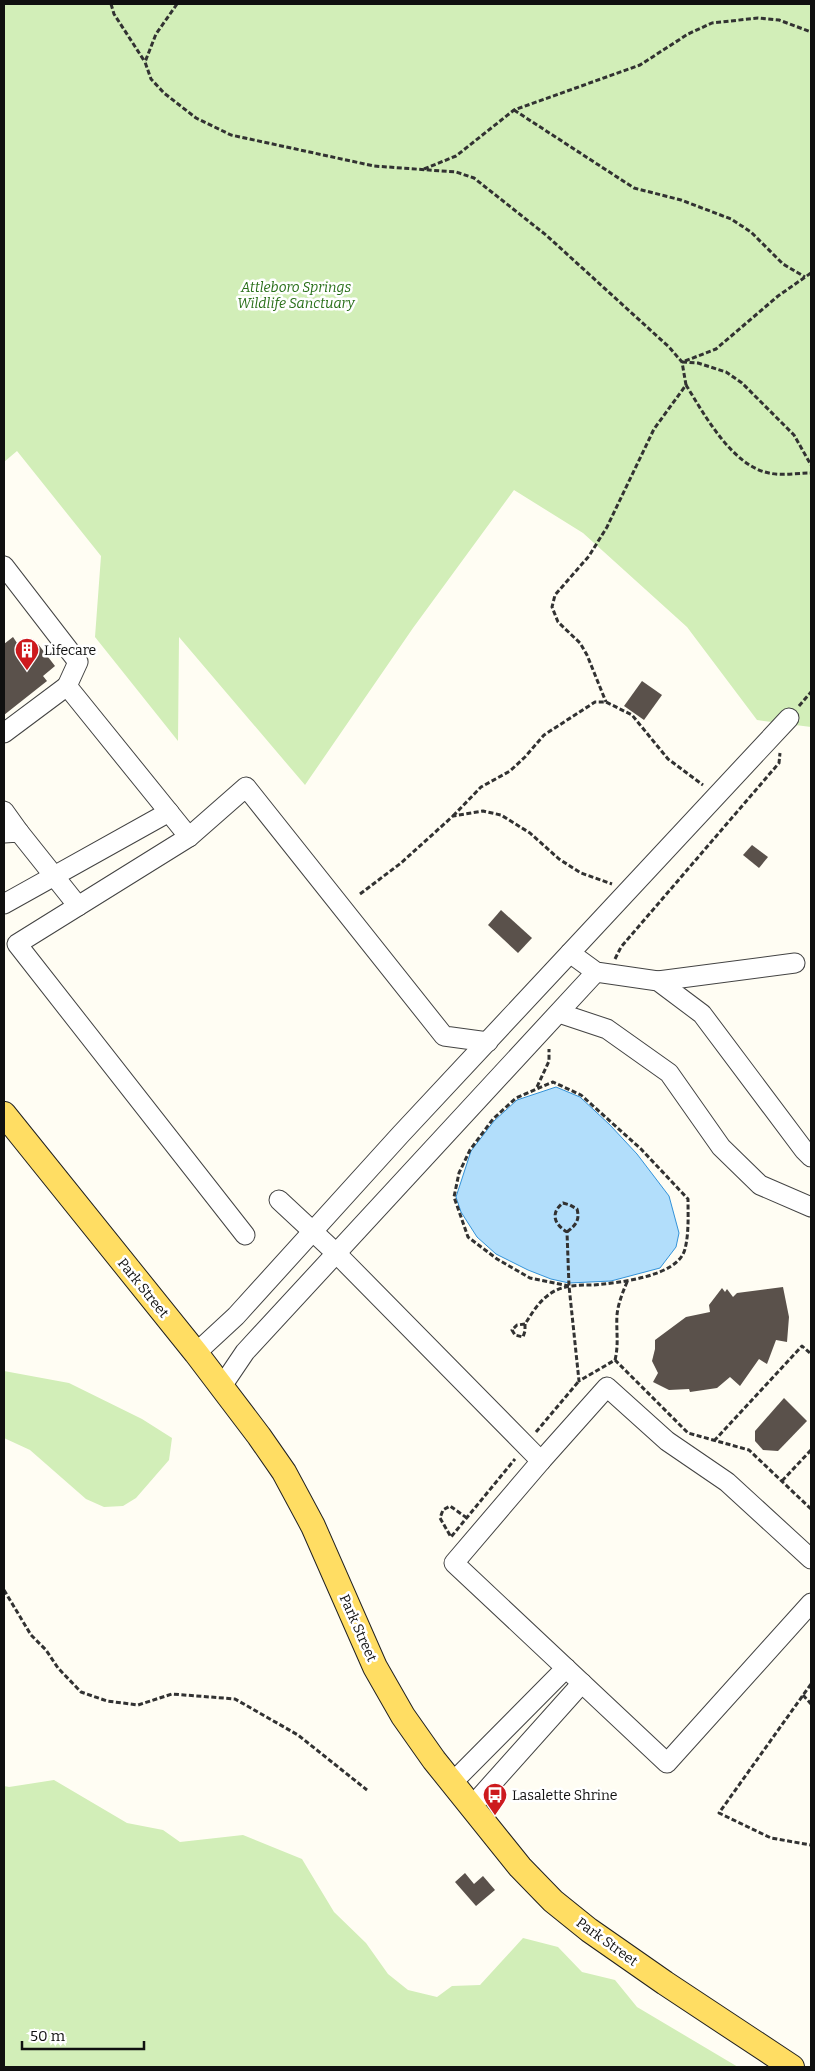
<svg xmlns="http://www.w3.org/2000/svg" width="815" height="2071" viewBox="0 0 815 2071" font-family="Bitter,serif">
<rect width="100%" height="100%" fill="#fffdf3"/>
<g fill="#d2eeb8">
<polygon points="4,4 811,4 811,727 757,720 687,627 583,533 514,490 413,628 305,785 179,637 178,741 95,637 101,556 17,451 4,462"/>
<polygon points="4,1371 69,1383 142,1419 172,1438 169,1460 136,1498 123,1506 104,1507 86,1499 30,1450 4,1438"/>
<polygon points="54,1780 127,1823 163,1830 180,1842 243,1835 302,1859 334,1912 366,1943 388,1974 408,1990 437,1997 452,1986 480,1985 523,1938 558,1947 582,1972 615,1980 637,2007 738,2067 4,2067 4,1786 9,1787"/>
</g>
<polygon fill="#b2defb" stroke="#3392d9" points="556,1087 580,1097 610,1125 637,1154 669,1196 679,1233 676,1247 660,1268 611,1281 569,1283 551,1279 528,1270 496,1254 477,1237 461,1212 456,1197 471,1151 494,1121 517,1100"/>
<g fill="#5a514b">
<polygon points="13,637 17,643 23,639 32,650 38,644 55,666 43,676 47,681 4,715 4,644"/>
<polygon points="642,681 662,695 644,720 624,706"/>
<polygon points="752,845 768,857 759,868 743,855"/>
<polygon points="501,910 532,938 518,953 488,925"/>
<polygon points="783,1287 789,1317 787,1342 776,1340 767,1364 759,1359 740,1386 730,1377 717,1388 690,1392 689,1389 669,1390 653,1382 658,1373 652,1361 655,1349 655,1340 686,1317 710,1312 709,1305 722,1288 725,1292 727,1289 733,1297 737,1293"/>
<polygon points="784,1398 807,1421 778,1451 763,1450 755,1441 755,1431"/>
<polygon points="465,1873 474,1884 483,1876 495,1890 476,1906 455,1882"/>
</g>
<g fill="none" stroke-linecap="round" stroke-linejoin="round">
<defs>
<g id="minor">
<polyline points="4,566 78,662 67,686 189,837"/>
<polyline points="4,733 67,686"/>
<polyline points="4,811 19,832"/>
<polyline points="4,833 19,832 78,906"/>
<polyline points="4,904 169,812"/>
<polyline points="570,953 789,718"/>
<polyline points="658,981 795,963"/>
<polyline points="559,1013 607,1029 669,1073 721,1147 760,1185 811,1207"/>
<polyline points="279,1200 337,1254 541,1461"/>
<polyline points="245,1235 17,944 189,837 246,787 444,1036 488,1042"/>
<polyline points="196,1353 236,1316 401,1134 570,953 596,972 658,981 702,1014 804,1150 811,1157"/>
<polyline points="222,1386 245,1352 596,972"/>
<polyline points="811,1559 727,1482 667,1441 607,1387 541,1461 454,1563 667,1763 811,1603"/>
<polyline points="452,1783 566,1668"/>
<polyline points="472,1806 582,1683"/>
</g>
<polyline id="major" points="4,1114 196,1353 259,1436 284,1472 313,1526 375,1667 403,1716 434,1760 520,1867 553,1901 589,1930 665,1983 792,2067"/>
</defs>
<use href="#minor" stroke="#434343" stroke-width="21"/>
<use href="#major" stroke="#212121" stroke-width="26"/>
<g stroke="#323232" stroke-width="3" stroke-dasharray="5 2.5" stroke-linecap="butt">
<polyline points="111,4 114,14 145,62"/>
<polyline points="177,4 156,34 145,62 151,79 164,93 196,118 231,135 374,166 456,172 474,178 546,235 669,347 682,362 686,385 654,429 607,527 589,556 555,595 552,607 558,622 580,643 587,655 606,702"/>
<polyline points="514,110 634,188 681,200 731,219 751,232 783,264 805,277"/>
<polyline points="424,169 456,156 514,110 640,65 688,34 712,23 758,18 779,20 811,32"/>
<polyline points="685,361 716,349 778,296 811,273"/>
<polyline points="682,362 698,363 726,372 742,383 794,435 811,465"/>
<path d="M686,385C704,414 732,466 769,473C782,476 798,473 811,473"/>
<polyline points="799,706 811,692"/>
<polyline points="453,816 481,787 510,771 525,757 544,735 595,702 606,702 632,715 668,759 703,785"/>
<polyline points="360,894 401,863 453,816 483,811 501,815 530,833 559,859 581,873 612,884"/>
<polyline points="615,959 621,947 779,763 780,753"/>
<polyline points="537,1087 549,1061 549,1049"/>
<path d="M567,1232C576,1225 580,1220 577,1209L570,1205L563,1203C550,1213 554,1224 567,1232L569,1286L579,1381L615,1360L688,1433L749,1450L811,1509"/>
<path d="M525,1324V1331L523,1337L515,1335L512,1330L517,1325L525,1324C531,1315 537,1304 546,1297C559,1285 577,1285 593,1285C617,1283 678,1277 685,1249C689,1233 688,1216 688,1199L641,1149L581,1095L553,1082L516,1098L493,1119L470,1150L459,1173L454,1197L468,1237L497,1259L530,1278L569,1286"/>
<path d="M615,1360C619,1344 616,1331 617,1315C618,1304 623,1291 628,1280"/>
<polyline points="536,1432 579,1381"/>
<polyline points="714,1441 802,1346 811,1354"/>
<polyline points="782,1481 811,1450"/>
<polyline points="467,1518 450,1506 443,1510 440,1518 451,1537 515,1459"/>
<polyline points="4,1590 31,1635 46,1650 58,1668 81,1692 107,1701 138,1705 172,1694 235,1699 298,1735 367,1790"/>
<polyline points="811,1684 719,1813 771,1838 811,1845"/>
<polyline points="803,1695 811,1704"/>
</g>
<use href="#minor" stroke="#fff" stroke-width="19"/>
<use href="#major" stroke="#ffdd63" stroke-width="24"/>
</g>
<defs>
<symbol id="building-pin" viewBox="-11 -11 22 30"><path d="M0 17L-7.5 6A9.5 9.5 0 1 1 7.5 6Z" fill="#cd1a1e" stroke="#fff"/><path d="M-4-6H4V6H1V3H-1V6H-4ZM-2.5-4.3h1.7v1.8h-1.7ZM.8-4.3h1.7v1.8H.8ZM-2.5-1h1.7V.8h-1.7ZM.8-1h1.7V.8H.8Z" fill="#fff"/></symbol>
<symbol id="bus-pin" viewBox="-11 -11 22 30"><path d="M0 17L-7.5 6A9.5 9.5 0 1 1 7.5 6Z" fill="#cd1a1e" stroke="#fff"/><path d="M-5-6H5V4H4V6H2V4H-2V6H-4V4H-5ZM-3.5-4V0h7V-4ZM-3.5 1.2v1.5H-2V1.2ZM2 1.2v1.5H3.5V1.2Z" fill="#fff"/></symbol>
</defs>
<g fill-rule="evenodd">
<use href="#building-pin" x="13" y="636" width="28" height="38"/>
<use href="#bus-pin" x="481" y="1781" width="28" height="38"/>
</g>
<g text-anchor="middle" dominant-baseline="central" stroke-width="5" stroke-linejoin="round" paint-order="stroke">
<g font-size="14" font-style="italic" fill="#296f19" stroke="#fff">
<text x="296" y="287">Attleboro Springs<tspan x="296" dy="16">Wildlife Sanctuary</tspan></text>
</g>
<g font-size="14" fill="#101010" stroke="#fff" text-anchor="start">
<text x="44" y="650">Lifecare</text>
<text x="512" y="1795">Lasalette Shrine</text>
</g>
<g font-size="14" fill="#101010" stroke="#fff">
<text transform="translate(143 1288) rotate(51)">Park Street</text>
<text transform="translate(358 1628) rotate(66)">Park Street</text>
<text transform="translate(607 1942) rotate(36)">Park Street</text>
</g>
</g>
<rect width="815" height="2071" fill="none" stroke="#101010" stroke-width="10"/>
<path d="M22 2041v8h122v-8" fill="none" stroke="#101010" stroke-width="2.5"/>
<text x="30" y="2041" font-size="15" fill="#101010" stroke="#ffffff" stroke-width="4" paint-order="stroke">50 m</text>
</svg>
